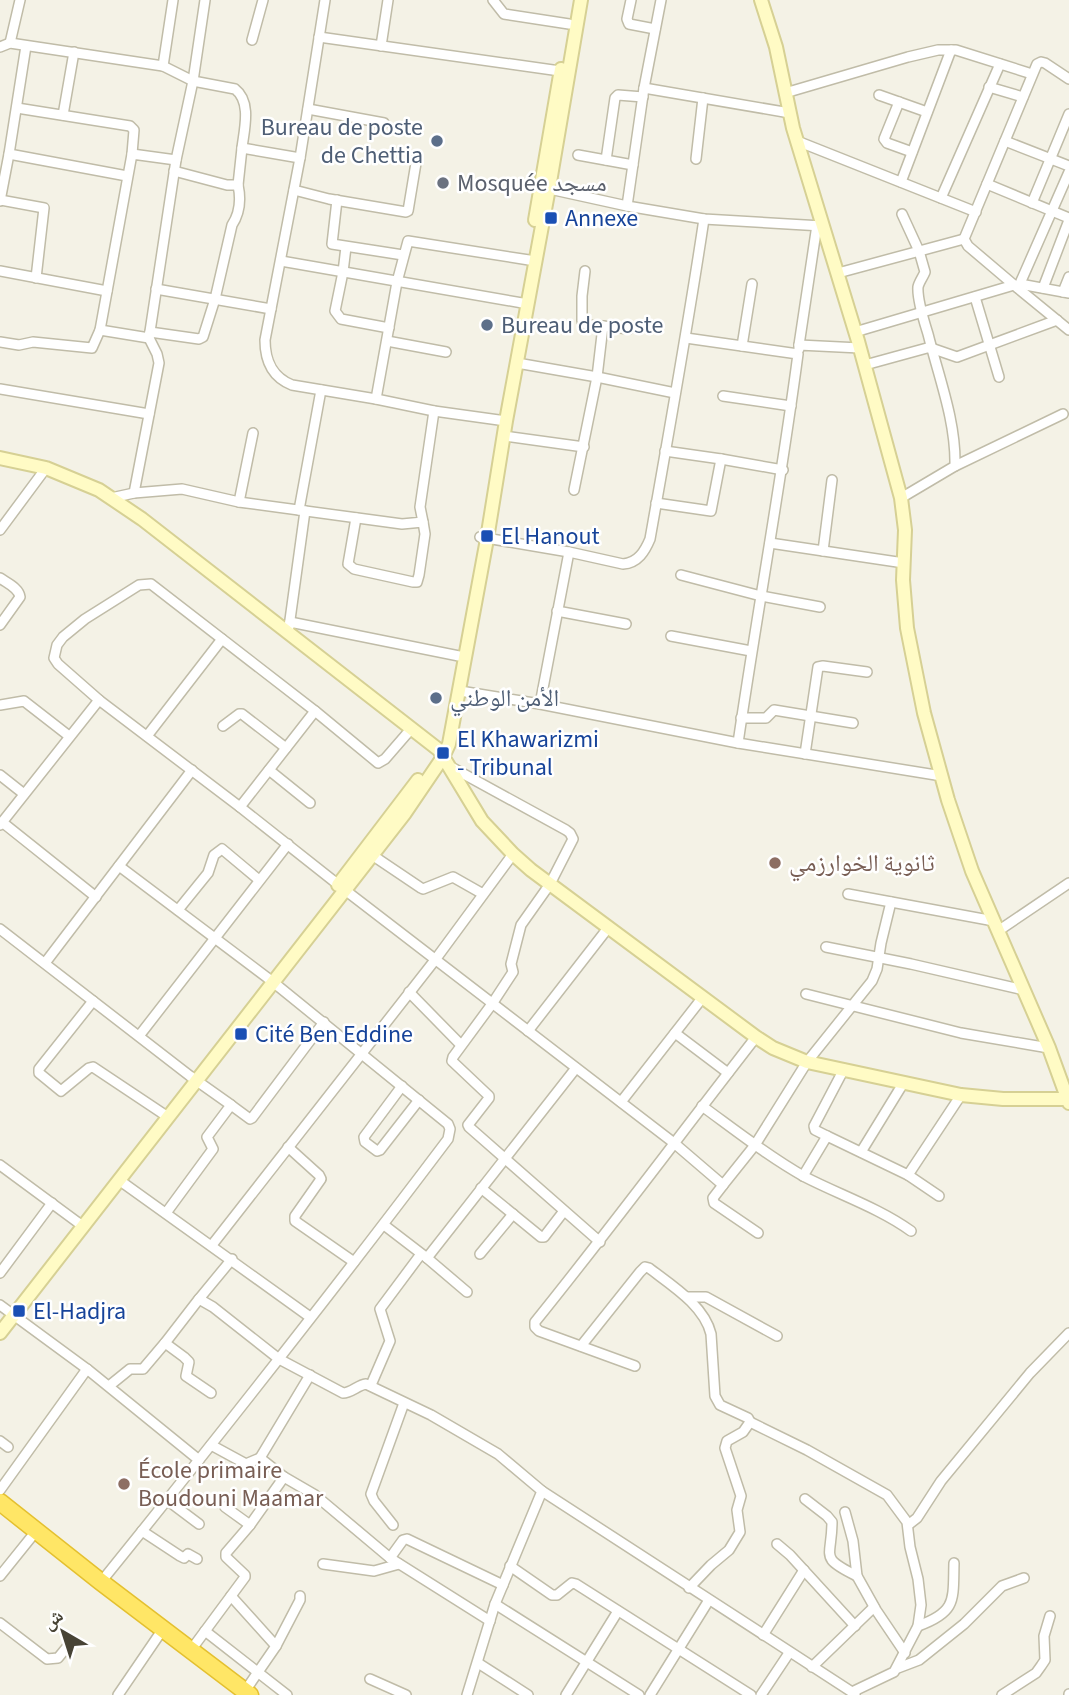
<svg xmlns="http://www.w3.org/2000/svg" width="1069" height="1695" viewBox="0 0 1069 1695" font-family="'Source Sans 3','Noto Naskh Arabic',sans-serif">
<rect width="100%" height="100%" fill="#f4f2e6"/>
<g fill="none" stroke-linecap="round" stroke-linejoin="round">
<defs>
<g id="street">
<path d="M325,0L300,158L265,340C265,361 272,377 292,385L376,399L434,411L506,421"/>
<polyline points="493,0 504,14 569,24"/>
<polyline points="631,0 627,19 629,24 655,29"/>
<polyline points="319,37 560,71"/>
<polyline points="252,40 263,0"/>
<polyline points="10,43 20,0"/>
<polyline points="381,46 388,0"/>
<path d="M0,47L10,43L163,66L193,81L235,89C252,102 244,130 242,148L300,158"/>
<polyline points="163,66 173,0"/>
<polyline points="989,87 1023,97"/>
<polyline points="644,88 790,113"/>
<polyline points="785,93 908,57 938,50 956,50 1032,74"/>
<polyline points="879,95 927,112"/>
<polyline points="899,102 884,139 887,143 912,152"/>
<polyline points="17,108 130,126 134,130 132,154"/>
<polyline points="308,109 384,123"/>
<polyline points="63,115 74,52"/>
<polyline points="797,141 976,212"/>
<polyline points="1005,141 1069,166"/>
<polyline points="9,154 127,176"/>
<polyline points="578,155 633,165"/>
<polyline points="696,159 703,98"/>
<polyline points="606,160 615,98 618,95 643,97"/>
<polyline points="174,171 227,185 238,185 242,148"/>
<polyline points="901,182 951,50"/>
<polyline points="987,184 1069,218"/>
<polyline points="545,188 627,206 704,219 822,226"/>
<polyline points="294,190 329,199 406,212 408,211 417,157"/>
<polyline points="941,198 1000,64"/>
<polyline points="0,200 44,208 36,278"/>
<polyline points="337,200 332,244 403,255"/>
<polyline points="0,201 9,154 26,46"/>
<polyline points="1032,203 1069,114"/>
<polyline points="627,206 644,88 661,0"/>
<polyline points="346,247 343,272 335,311 341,319 389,328"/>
<polyline points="281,261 528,304"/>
<polyline points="0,271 107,291"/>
<polyline points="838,273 964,239"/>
<polyline points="1020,284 1069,293"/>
<polyline points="1014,285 968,246 964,239 1037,64 1041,62 1045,63 1069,79"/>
<polyline points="1018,288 1069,172"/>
<polyline points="1043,288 1069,220"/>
<polyline points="156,289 271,309"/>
<polyline points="1063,292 1069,277"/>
<polyline points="975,297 999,377"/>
<polyline points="603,326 629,329"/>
<polyline points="100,330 149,338 176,160 193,81 205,0"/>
<path d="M150,332L199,339L203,337L215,299L232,225C240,213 241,199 238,185"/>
<polyline points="855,332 1014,285 1069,330"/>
<path d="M686,338L798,354C781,484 757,613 738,743"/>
<polyline points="387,341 446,352"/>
<polyline points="0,342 19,345 33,342 92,348 100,330 132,154 176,160"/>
<polyline points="799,345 817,225"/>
<polyline points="742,346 752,284"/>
<polyline points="799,349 799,345 860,348"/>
<polyline points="517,363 597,377 675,393"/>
<polyline points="865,365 927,348 931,348 957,357 1057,320"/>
<polyline points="0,389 149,414"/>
<polyline points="723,396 791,406"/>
<polyline points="376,399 397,282 408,241 529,260"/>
<polyline points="504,436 584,447"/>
<polyline points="665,451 721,459 783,470"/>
<polyline points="955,466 1063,414"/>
<polyline points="574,490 597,377 603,326 587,325 582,321 582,296 585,271"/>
<polyline points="134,493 159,363 157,354 149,338"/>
<polyline points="111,498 134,493 182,489 239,502 402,524 423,522 420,507 434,411"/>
<path d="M901,498L955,466C956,421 939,378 928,334C924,321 917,300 918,287C919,282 923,277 925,272L919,251L902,214"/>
<polyline points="239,502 253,433"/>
<polyline points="656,503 711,511 721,459"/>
<polyline points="299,510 321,390"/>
<polyline points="356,518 348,564 354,569 413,582 417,582 419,575 425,534 423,522"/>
<polyline points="0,530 46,468"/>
<path d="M480,537L569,552L623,564C638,563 645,551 650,539C669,432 688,326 704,219"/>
<polyline points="770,543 904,563"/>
<polyline points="823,551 832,480"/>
<polyline points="681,575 761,596 820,607"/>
<path d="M0,578C7,583 19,588 20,597L0,625"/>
<polyline points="557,611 626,624"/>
<polyline points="290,622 459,656"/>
<polyline points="289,627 305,511"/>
<polyline points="671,636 751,651"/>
<polyline points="460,691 540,704 738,743 942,776"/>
<polyline points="99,700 58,664 54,658 57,645 63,637 85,619 139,585 151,584 315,711 240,807"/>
<polyline points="540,704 569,552"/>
<polyline points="0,705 24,701 69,736"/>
<polyline points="315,711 378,763 385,759 411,729"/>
<polyline points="741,718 766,718 774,710 853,723"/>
<polyline points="223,726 239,714 242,714 286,748"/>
<polyline points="147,736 222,639"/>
<polyline points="805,754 818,667 823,666 867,672"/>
<polyline points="451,767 566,830 570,833 573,839 550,884 521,925 511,964 513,972 492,1004 453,1057 452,1061 489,1096 489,1098 468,1125 469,1127 600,1242"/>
<polyline points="269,770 310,803"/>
<polyline points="0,775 24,794"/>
<polyline points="2,822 96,897"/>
<polyline points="0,825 99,700 240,807 345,890 674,1143 723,1185 755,1145 807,1062 872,981 877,969 881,943 891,902"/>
<polyline points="372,855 421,888 423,889 453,877 483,894"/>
<polyline points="848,894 994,921"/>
<polyline points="178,910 208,873 214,855 222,849 259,880"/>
<polyline points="0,929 190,1076 231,1105 207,1137 213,1149 166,1213"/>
<polyline points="998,931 1069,883"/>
<polyline points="826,947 911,964 1024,990"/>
<polyline points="45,963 192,770"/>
<polyline points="409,992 461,1045"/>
<polyline points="806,994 961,1033 1049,1048"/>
<polyline points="93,1001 39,1069 39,1073 61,1091 89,1068 93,1067 168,1117"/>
<polyline points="528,1031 608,928"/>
<polyline points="675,1033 728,1073"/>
<polyline points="139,1036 288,844"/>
<polyline points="402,1086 364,1137 365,1142 377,1151 380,1150 419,1100"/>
<polyline points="621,1102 703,997"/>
<polyline points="231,1105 250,1119 252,1118 324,1022"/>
<path d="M702,1106C735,1130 769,1157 805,1177C840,1195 879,1208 911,1231"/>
<polyline points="827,1136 815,1130 814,1126 844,1069"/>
<polyline points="288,1147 319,1175 321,1179 295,1216 295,1221 354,1262"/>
<polyline points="861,1152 904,1082"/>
<polyline points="0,1165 84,1227"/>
<polyline points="908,1175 939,1196"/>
<polyline points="803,1176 827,1136 908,1175 961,1095"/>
<polyline points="119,1180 310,1317"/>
<polyline points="723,1185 713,1198 714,1203 758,1233"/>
<polyline points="481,1188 541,1237 544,1237 564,1211"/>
<polyline points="384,1225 427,1258 576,1068"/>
<polyline points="212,1245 435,960 513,854"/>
<polyline points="480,1254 513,1214"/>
<polyline points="427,1258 467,1292"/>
<path d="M232,1259L199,1299L213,1307L279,1359L343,1393C351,1393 358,1385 366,1384L431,1415L498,1454L542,1491L495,1604L467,1695"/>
<polyline points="0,1273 52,1203"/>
<polyline points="687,1297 706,1297 777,1336"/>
<polyline points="0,1305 87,1369 199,1460"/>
<polyline points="165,1343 184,1357 189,1362 186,1376 211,1393"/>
<path d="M581,1346L640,1272L645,1267L649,1268C671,1285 704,1305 711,1334L715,1396L720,1405L748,1418L750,1422L743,1432L727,1441L725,1448L741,1496L737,1510L740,1532L729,1550L711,1565L689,1588"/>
<path d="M635,1366L539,1331L535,1327V1322C611,1228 682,1132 756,1037"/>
<polyline points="371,1385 390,1341 380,1309 421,1254"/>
<polyline points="109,1386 130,1369 143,1369 165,1343 199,1299"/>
<polyline points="750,1422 807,1450 887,1495 907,1522 910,1547 918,1579 921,1605 918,1626 894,1672 852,1692"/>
<polyline points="0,1441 8,1447"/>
<polyline points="211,1445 246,1464 260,1458 310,1375"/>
<polyline points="284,1477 315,1495 390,1558 490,1621"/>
<polyline points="0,1490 87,1369"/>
<polyline points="542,1491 855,1694"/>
<path d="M805,1499L827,1516L832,1522C832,1558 818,1557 857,1576"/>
<polyline points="167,1500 199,1524"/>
<polyline points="225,1507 250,1525"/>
<polyline points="845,1512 853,1541 857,1576 876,1610 905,1653"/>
<polyline points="393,1525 374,1501 371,1494 404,1403"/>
<polyline points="908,1525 917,1518 941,1481 1030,1373 1069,1333"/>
<polyline points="142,1531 180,1556 184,1558 188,1554 197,1559"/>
<polyline points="777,1544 790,1555 855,1626"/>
<polyline points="390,1558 403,1540 407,1539 503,1585"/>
<polyline points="323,1564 374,1571 399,1564"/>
<polyline points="510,1566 552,1595 557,1595 572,1583 576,1584 751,1695"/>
<polyline points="0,1576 37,1530"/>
<path d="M101,1582C219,1436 335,1289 448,1139L450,1129L448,1124L273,982L119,866"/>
<polyline points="231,1596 276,1646 245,1691"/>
<polyline points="495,1604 639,1695"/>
<polyline points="0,1623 47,1659 58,1658 71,1642"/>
<path d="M918,1626C957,1612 953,1600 954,1563"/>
<polyline points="205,1631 287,1695"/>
<polyline points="763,1635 804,1570"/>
<polyline points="276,1646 300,1600 300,1596"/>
<polyline points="191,1650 245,1577 245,1575 226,1557 226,1553 250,1525 284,1477 260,1458"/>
<polyline points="478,1663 528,1695"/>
<polyline points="812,1667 874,1607"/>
<polyline points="898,1668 919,1660 964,1624 1002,1586 1024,1578"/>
<polyline points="370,1679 406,1695"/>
<polyline points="118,1695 163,1629"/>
<polyline points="566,1695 618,1611"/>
<polyline points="650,1695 709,1600"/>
<polyline points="761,1695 789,1653"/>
<polyline points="1002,1695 1036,1673 1041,1666 1045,1660 1044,1636 1050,1616"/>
<polyline points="1069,1695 1069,1694"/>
</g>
<g id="secondary">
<polyline points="761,0 776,47 793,128 858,341 901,498 905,530 903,580 907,628 924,713 948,800 972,871 1049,1048 1069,1103"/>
<polyline points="535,220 561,69"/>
<polyline points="0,458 46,468 99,490 142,519 439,750 482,821 513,854 531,870 756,1037 773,1048 807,1062 961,1095 1003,1099 1067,1099"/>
<polyline points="338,885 418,780"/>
<polyline points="0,1333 405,813 443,757 449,744 487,539 506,421 549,188 581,0"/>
</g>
<polyline id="highway" points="0,1502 101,1582 250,1695"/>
</defs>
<use href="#street" stroke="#c0bca8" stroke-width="12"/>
<use href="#secondary" stroke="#d6d094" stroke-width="16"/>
<use href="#highway" stroke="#e4c030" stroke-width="19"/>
<use href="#street" stroke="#fff" stroke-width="9"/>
<use href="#secondary" stroke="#fffbc5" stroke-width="12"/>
<use href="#highway" stroke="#ffe666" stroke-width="16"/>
</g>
<g fill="#5c6f8a" stroke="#fff" stroke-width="2.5">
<circle cx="437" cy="141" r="7"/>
<circle cx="487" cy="325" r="7"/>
<circle cx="436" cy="698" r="7"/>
</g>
<circle fill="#6b7280" stroke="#fff" stroke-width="2.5" cx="443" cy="183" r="7"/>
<g fill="#1a4fb4" stroke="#fff" stroke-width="2.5">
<rect x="544" y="211" width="14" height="14" rx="3.5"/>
<rect x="480" y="529" width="14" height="14" rx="3.5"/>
<rect x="436" y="746" width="14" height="14" rx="3.5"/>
<rect x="234" y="1027" width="14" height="14" rx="3.5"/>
<rect x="12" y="1304" width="14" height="14" rx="3.5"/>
</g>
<g fill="#8d6e63" stroke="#fff" stroke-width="2.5">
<circle cx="775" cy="863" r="7"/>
<circle cx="124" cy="1484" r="7"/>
</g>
<g text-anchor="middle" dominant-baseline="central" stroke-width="5" stroke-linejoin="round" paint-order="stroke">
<g font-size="24" fill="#4e5e75" stroke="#fff" text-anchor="start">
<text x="423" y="127" text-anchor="end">Bureau de poste<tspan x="423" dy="28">de Chettia</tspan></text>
<text x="501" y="325">Bureau de poste</text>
<text x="450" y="698">الأمن الوطني</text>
</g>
<g font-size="24" fill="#5b616d" stroke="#fff" text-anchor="start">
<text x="457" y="183">Mosquée مسجد</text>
</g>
<g font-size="24" fill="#164399" stroke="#fff" text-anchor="start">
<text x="565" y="218">Annexe</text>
<text x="501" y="536">El Hanout</text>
<text x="457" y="739">El Khawarizmi<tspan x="457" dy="28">- Tribunal</tspan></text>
<text x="255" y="1034">Cité Ben Eddine</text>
<text x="33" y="1311">El-Hadjra</text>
</g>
<g font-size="24" fill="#785e54" stroke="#fff" text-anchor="start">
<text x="789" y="863">ثانوية الخوارزمي</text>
<text x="138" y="1470">École primaire<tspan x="138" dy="28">Boudouni Maamar</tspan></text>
</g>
</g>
<g transform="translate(63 1632) rotate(321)" stroke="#ffffff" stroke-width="5" paint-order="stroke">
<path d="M0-5L12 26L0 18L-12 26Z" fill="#474335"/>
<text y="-10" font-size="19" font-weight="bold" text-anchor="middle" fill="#474335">ش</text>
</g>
</svg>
